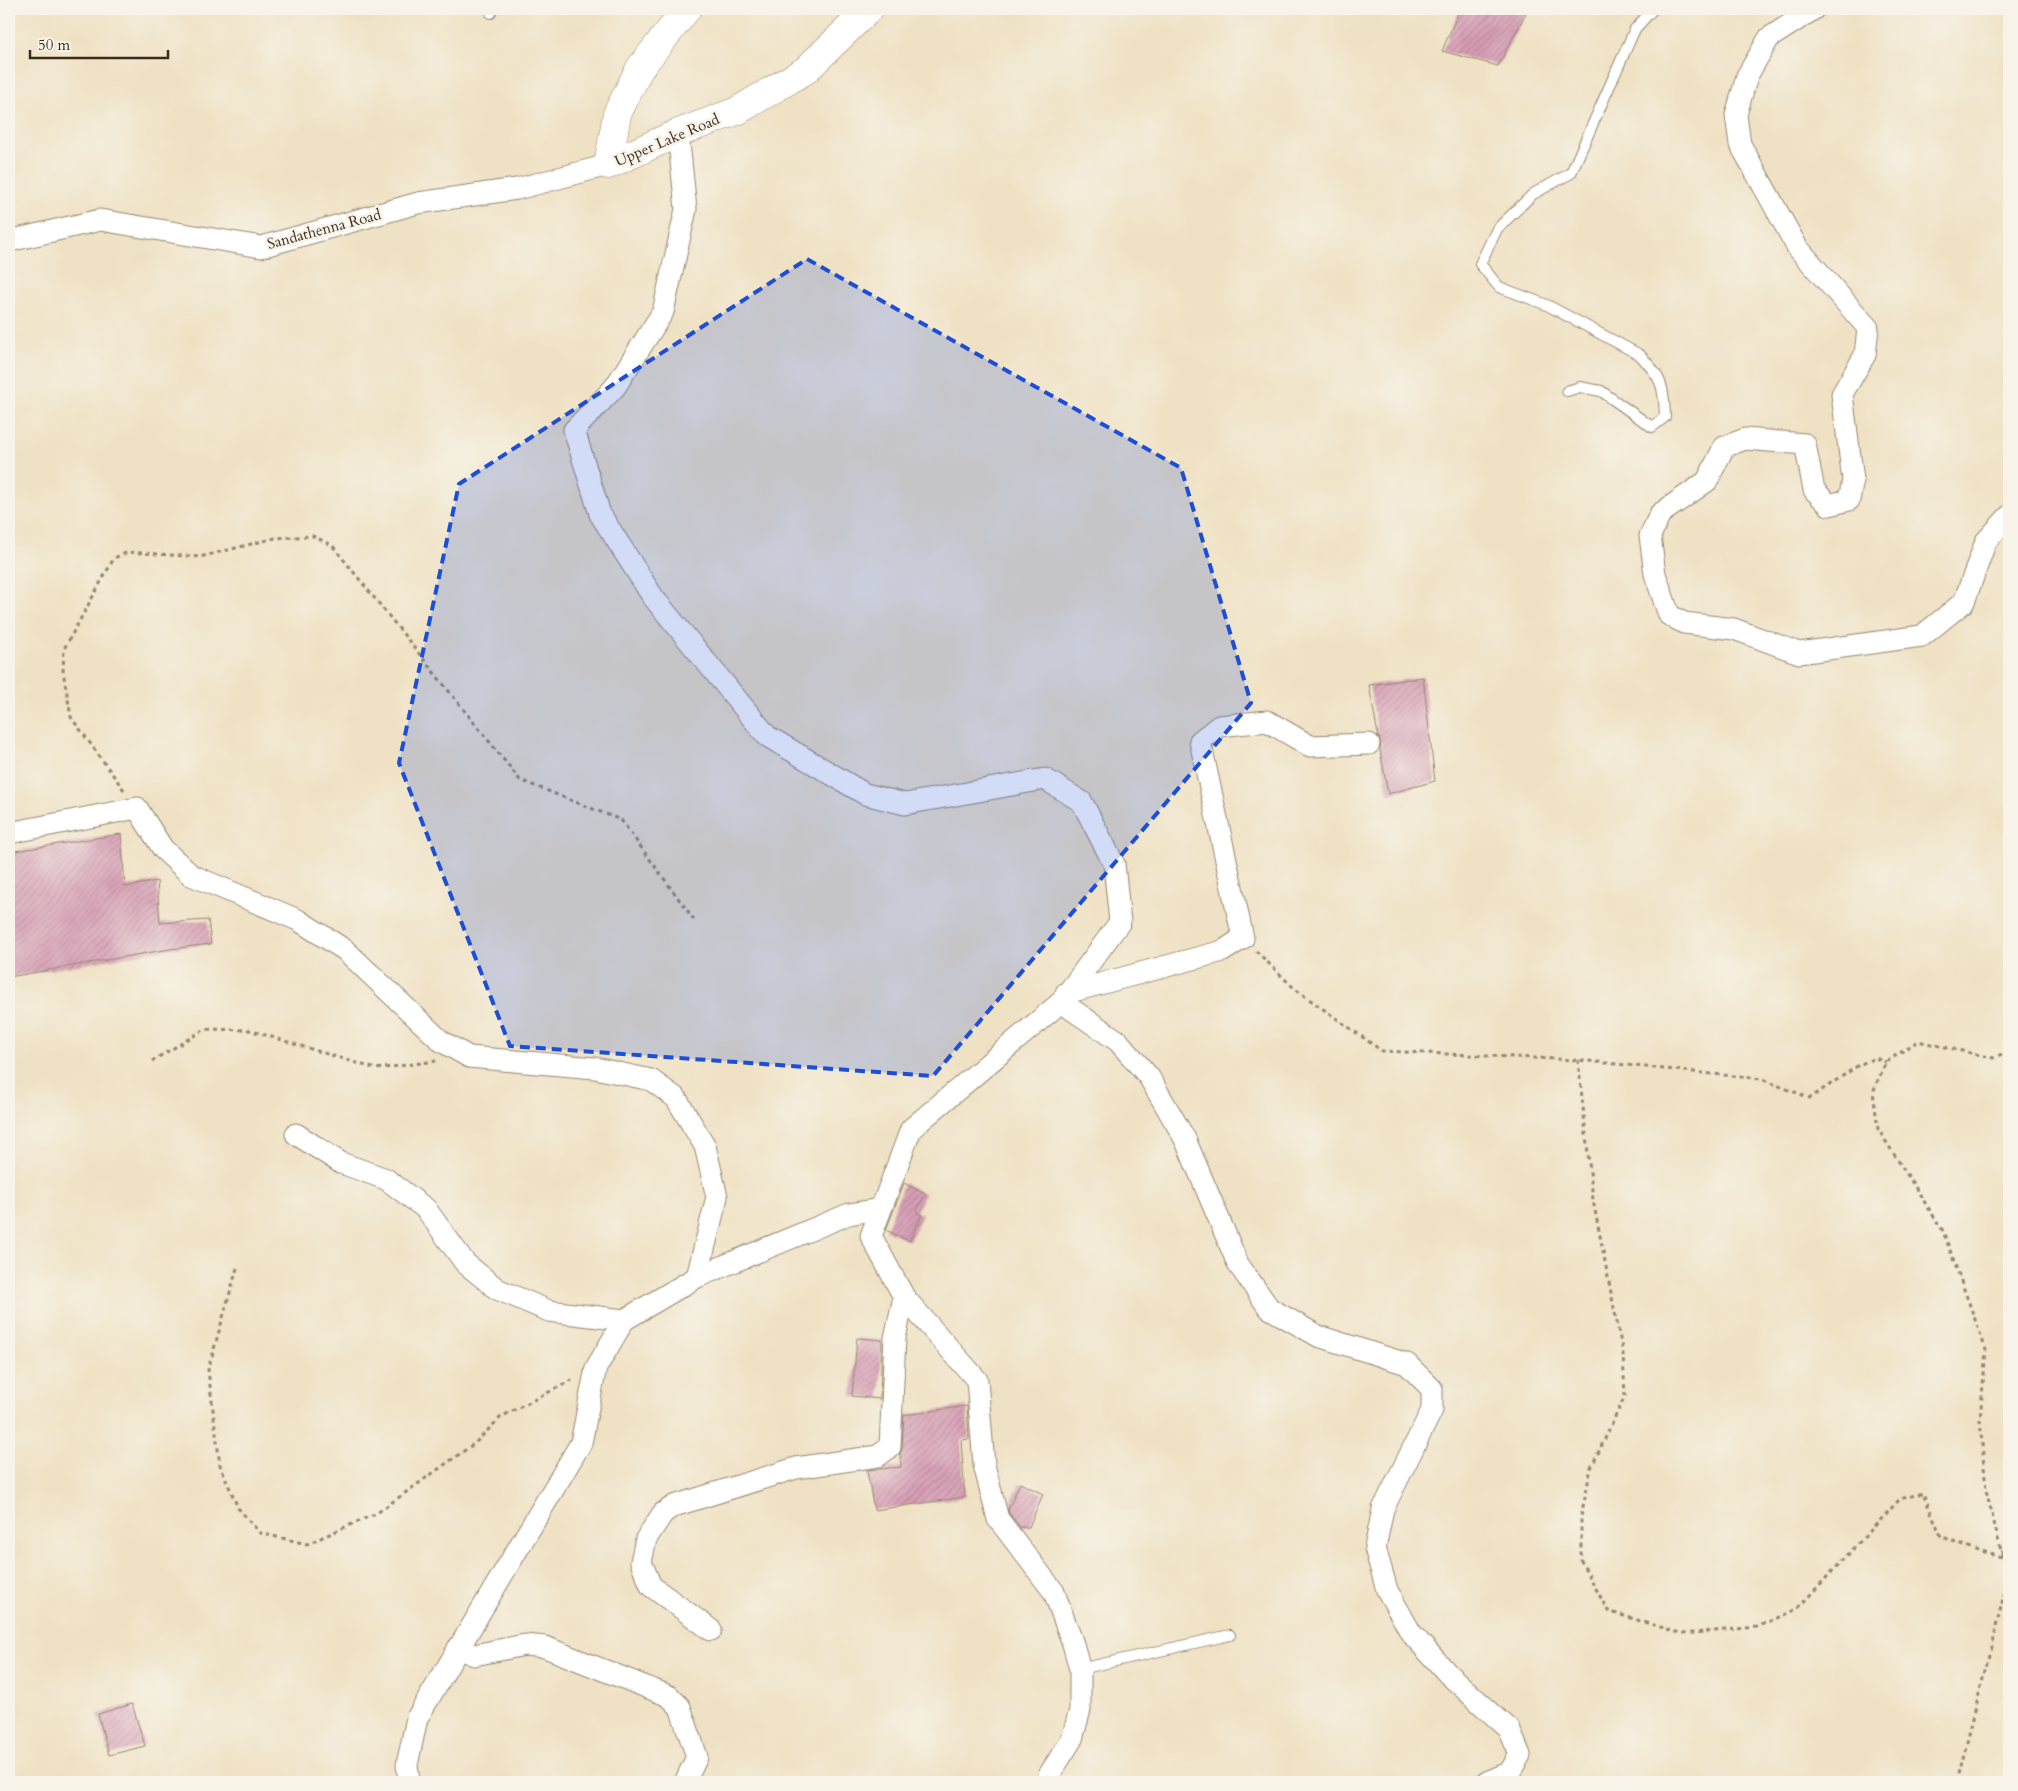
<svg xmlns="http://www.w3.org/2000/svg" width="2018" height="1791" viewBox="0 0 2018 1791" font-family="Cardo,serif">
<defs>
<pattern id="building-hatch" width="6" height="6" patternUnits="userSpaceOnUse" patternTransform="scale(1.25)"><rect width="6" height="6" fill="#d79db5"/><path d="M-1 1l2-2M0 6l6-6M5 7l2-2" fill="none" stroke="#b08093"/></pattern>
</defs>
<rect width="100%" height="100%" fill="#f7f3e8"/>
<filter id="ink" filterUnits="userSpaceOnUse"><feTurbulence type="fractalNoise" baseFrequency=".02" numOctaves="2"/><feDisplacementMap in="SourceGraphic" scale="10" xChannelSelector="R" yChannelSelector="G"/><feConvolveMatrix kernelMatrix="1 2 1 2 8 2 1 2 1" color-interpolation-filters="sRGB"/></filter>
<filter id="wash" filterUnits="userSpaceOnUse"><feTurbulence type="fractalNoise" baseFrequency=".0096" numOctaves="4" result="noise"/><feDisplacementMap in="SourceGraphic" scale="20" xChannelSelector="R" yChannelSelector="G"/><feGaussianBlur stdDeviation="1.12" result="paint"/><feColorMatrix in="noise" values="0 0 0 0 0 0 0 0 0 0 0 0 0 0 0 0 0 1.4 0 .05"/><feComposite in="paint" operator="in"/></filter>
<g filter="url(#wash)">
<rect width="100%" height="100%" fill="#efe1c3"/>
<g id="blocks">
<g fill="url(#building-hatch)">
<polygon points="1460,9 1528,9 1498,66 1442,51"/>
<polygon points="1423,677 1435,781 1388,794 1380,750 1381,743 1378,735 1369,685"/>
<polygon points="121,834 125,887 157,881 160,923 208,920 211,944 170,949 9,977 9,852"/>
<polygon points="904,1183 925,1194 916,1212 922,1215 909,1241 886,1230"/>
<polygon points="857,1338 882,1340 880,1399 852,1396"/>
<polygon points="967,1406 969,1439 961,1440 965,1497 874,1510 867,1470 901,1467 900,1454 902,1448 904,1415"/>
<polygon points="1020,1483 1043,1494 1029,1527 1020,1527 1009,1513 1008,1509"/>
<polygon points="132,1704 145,1746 109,1755 98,1714"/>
</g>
</g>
</g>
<g filter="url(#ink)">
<use href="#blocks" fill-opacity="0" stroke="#958670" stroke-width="1"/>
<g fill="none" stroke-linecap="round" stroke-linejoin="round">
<defs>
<g id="lane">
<polyline points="491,13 492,9"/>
<path d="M1567,391L1580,387L1601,391L1652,427L1665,417C1664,386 1662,378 1640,355L1547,305L1499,287L1480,264L1497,229L1533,194L1571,173L1635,29L1653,9"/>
<polyline points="1080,1669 1230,1635"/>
</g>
<g id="street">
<polyline points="1814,9 1769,38 1747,76 1736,115 1740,144 1797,247 1868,328 1865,355 1842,394 1853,480 1849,500 1829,505 1814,490 1805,444 1745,439 1724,447 1707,481 1660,514 1650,536 1655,574 1669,615 1684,623 1734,629 1799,653 1922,636 1964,602 1986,541 2009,516"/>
<polyline points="678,133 686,209 663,312 615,387 574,430 600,514 653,597 767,736 865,794 905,804 1045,779 1082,802 1114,864 1120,922 1061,1002 911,1129 871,1236 904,1297 977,1380 984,1465 998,1519 1054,1592 1073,1644 1080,1669 1080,1710 1072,1739 1049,1775 1047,1782"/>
<polyline points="9,241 100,220 261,247 418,203 517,189 608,165"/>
<polyline points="9,833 137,808 163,849 191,875 298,920 345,950 441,1041 469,1057 595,1068 651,1080 676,1098 705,1146 717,1197 697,1277"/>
<polyline points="1066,993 1223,951 1243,938 1200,741 1219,726 1267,721 1310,746 1369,744"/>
<polyline points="1061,1002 1118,1041 1149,1077 1185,1139 1238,1264 1269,1308 1318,1336 1407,1364 1432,1389 1432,1410 1383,1509 1375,1548 1387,1590 1411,1633 1449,1675 1509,1729 1520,1755 1509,1773 1487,1782"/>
<polyline points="296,1134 341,1163 386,1179 426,1209 465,1263 497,1289 549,1311 624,1320"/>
<polyline points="711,1630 651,1586 641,1562 646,1539 663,1513 674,1506 796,1468 878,1456 890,1447 895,1338 904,1297"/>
<polyline points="458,1648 474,1655 525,1645 545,1647 669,1696 680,1707 697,1757 685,1782"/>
<polyline points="409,1782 407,1765 417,1718 581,1443 596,1368 624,1320 697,1277 849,1214 880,1209"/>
</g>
<polyline id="secondary" points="687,9 640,68 617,114 608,165 678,133 737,111 806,70 869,9"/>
</defs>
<use href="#lane" stroke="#958670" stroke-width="12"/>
<use href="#street" stroke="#958670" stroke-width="23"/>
<use href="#secondary" stroke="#958670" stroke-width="29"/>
<g stroke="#958670" stroke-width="3" stroke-dasharray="4 4" stroke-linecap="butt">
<polyline points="124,790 71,717 63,671 64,649 114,558 128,552 200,557 275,538 313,536 332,545 520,780 621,820 695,921"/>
<polyline points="1256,951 1295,989 1382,1051 1578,1060 1761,1079 1810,1098 1859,1065 1875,1058 1886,1062"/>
<polyline points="1578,1060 1593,1200 1623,1354 1625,1396 1591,1468 1581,1516 1581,1561 1608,1611 1683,1634 1757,1627 1797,1609 1900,1499 1923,1493 1941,1536 1980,1552 2002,1557"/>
<polyline points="152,1061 205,1029 249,1030 376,1069 436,1061"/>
<polyline points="237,1268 208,1370 220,1465 238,1508 260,1533 307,1544 377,1513 475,1443 501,1417 574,1379"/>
<polyline points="2001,1551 2009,1555"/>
<polyline points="1957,1782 2008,1579 1986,1490 1980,1420 1986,1350 1943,1231 1878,1129 1873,1092 1886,1062 1918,1041 1993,1058 2009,1051"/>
</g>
<use href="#lane" stroke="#fff" stroke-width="10"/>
<use href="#street" stroke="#fff" stroke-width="21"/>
<use href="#secondary" stroke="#fff" stroke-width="28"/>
</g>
</g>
<path fill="#1d4ed8" fill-opacity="0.2" stroke="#1d4ed8" stroke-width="4" stroke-dasharray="10 6" stroke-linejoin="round" d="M807,259L1181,468L1251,703L933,1076L510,1046L399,763L459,484Z"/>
<g text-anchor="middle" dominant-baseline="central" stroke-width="5" stroke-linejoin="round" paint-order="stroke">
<g font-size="15" fill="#3b2a1e" stroke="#f7f3e8">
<text transform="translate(667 140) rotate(-23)">Upper Lake Road</text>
<text transform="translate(324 229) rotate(-15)">Sandathenna Road</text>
</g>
</g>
<rect width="2018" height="1791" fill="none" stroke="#f7f3e8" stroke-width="30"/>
<path d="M30 50v8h138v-8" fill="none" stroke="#3b2a1e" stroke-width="2.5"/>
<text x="38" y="50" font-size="15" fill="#3b2a1e" stroke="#f7f3e8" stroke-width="4" paint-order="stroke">50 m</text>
</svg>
